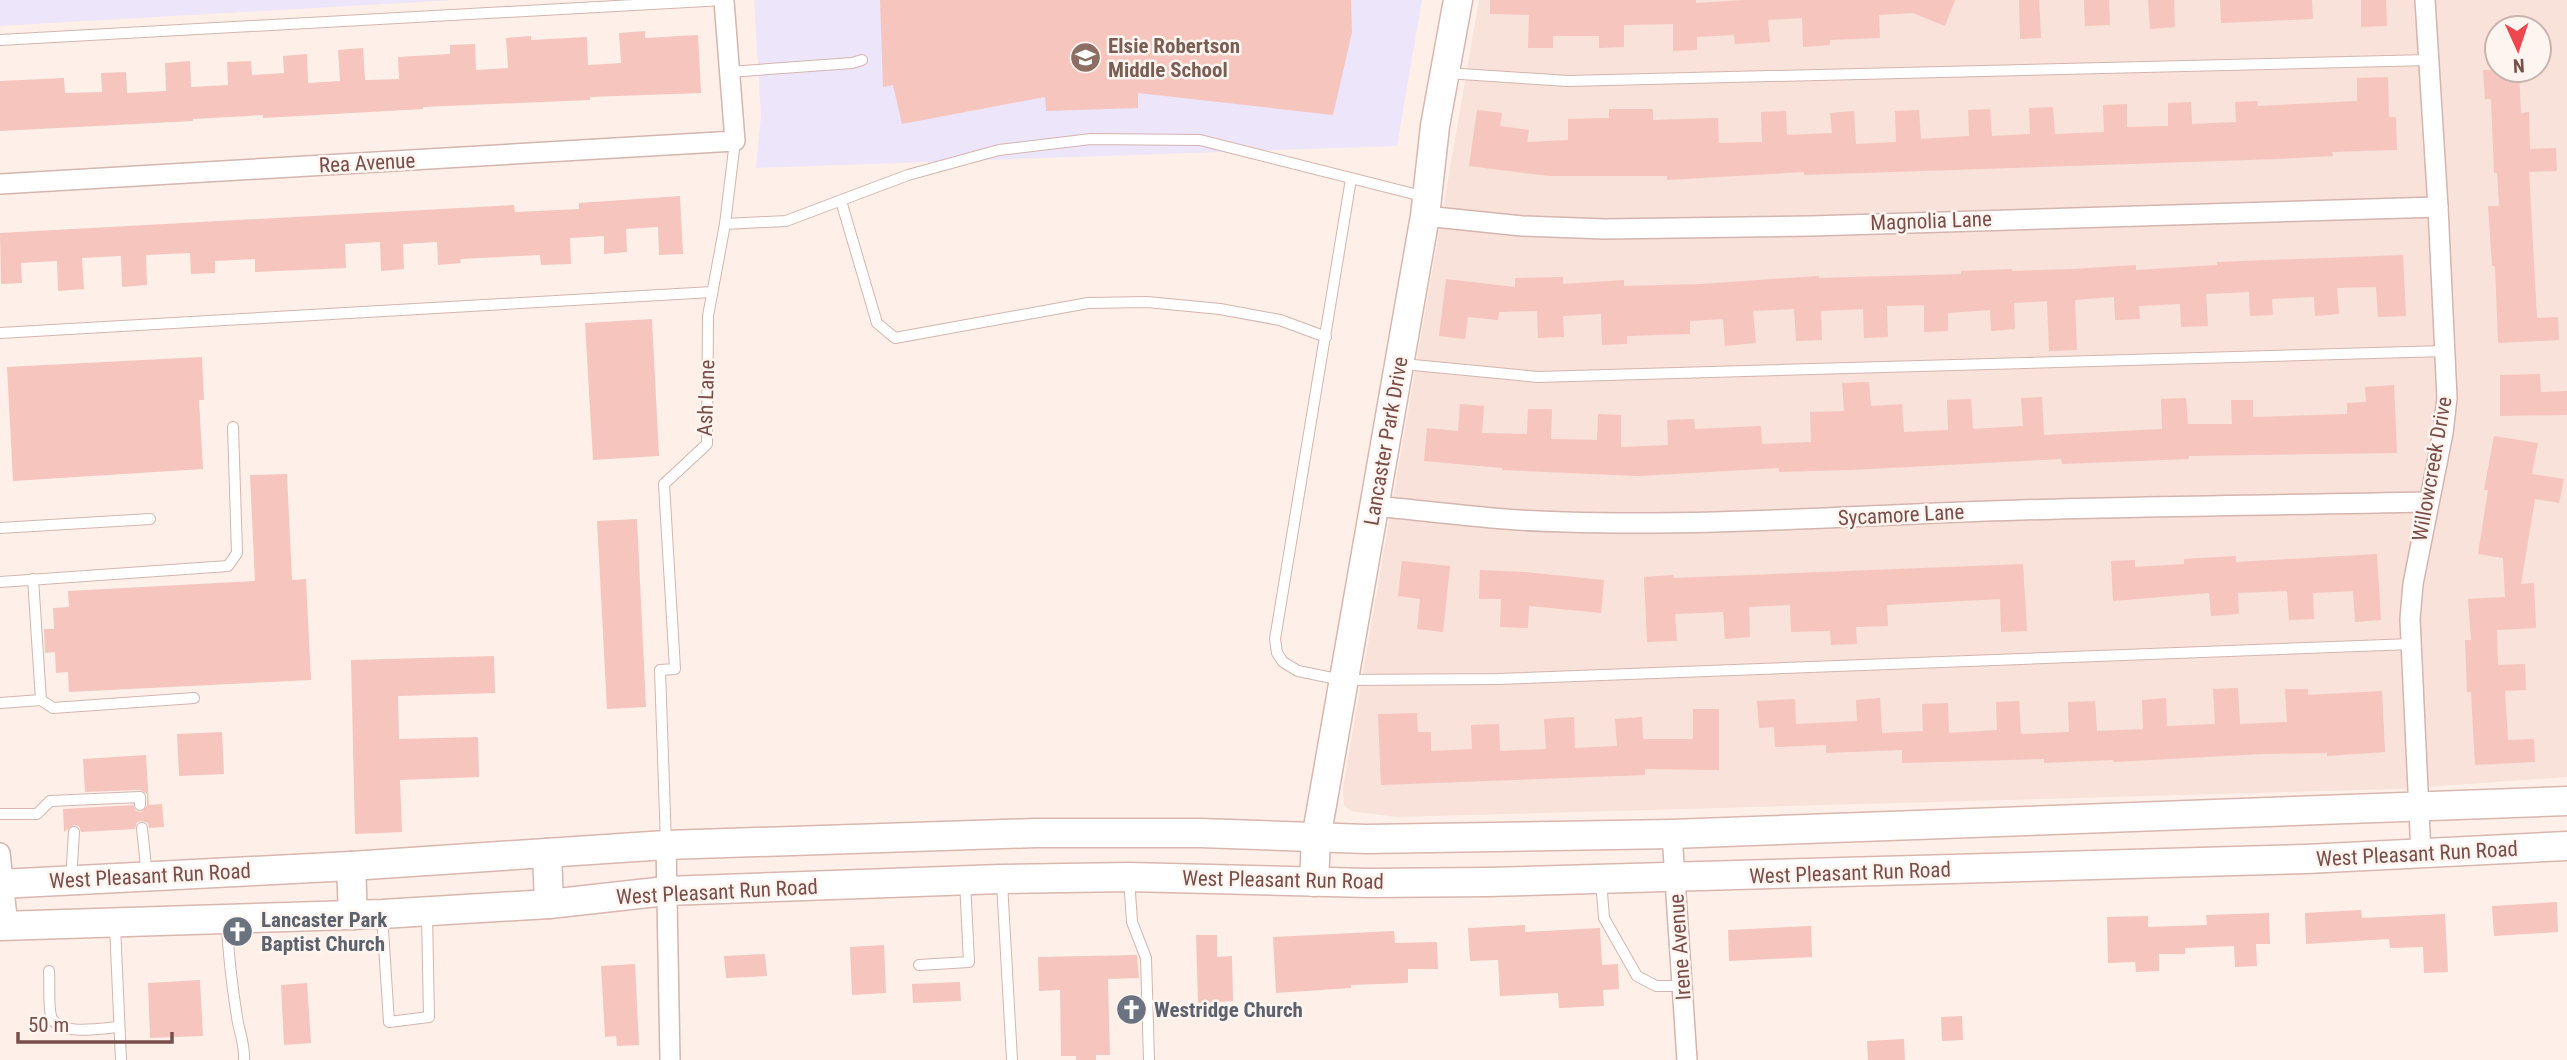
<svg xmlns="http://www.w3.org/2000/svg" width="2567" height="1060" viewBox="0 0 2567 1060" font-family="'Roboto Condensed',sans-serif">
<rect width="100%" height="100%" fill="#fef0e8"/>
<path fill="#f8e2d9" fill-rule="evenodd" d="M1479,0H2567V777L2397,789L1397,817L1351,811L1344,805L1343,788ZM2497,28H2539V70H2497Z"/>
<g fill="#ede5fa">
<polygon points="0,0 455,0 0,26"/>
<polygon points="754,0 1422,0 1397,146 756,168 761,115"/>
</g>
<g fill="#f5c5be">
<polygon points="880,0 1351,0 1352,32 1333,115 1138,93 1138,108 1046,111 1045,97 902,124 893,85 883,87"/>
<polygon points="1490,0 1696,0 1696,3 1744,0 1955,0 1945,26 1913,13 1879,15 1880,38 1830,40 1830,45 1803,47 1802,18 1768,20 1770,42 1735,44 1734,35 1697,37 1697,50 1673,51 1673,24 1624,25 1624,47 1599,48 1599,36 1553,36 1553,48 1528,48 1529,15 1490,14"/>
<polygon points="2019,0 2039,0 2041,38 2020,39"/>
<polygon points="2084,0 2109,0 2110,25 2085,26"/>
<polygon points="2148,0 2174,0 2175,27 2150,29"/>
<polygon points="2220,0 2312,0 2313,19 2221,23"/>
<polygon points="2361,0 2386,0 2387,26 2361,27"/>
<polygon points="645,31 645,38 698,35 701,93 590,97 590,100 423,107 423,109 263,118 263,115 193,119 193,121 0,131 0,81 64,78 65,93 102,92 101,73 126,72 127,93 166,91 165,63 190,61 191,87 228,85 227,62 251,61 252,75 284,73 283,56 307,54 308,83 340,81 338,50 363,48 365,80 399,79 398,57 450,54 450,45 475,44 476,70 508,68 506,38 531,36 531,40 587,37 588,65 621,63 619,33"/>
<polygon points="2483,70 2519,70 2521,113 2529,112 2530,149 2556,148 2557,171 2529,172 2537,318 2558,317 2559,340 2498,343 2495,266 2492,266 2488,206 2499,206 2497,173 2494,173 2491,99 2485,99"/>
<polygon points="2388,77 2389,117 2396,117 2397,150 2332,152 2333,156 2277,159 1804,175 1804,172 1667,180 1667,176 1549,176 1469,166 1477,110 1502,113 1500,126 1529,130 1527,142 1568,140 1568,119 1609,118 1609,109 1653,109 1653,120 1718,118 1719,143 1762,142 1761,112 1786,111 1787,135 1832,133 1830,113 1854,111 1856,144 1896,142 1895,111 1919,110 1921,139 1969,136 1968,110 1990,109 1992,136 2030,134 2029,108 2053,107 2055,134 2104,132 2103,105 2127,104 2127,127 2168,126 2168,103 2191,102 2192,124 2236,122 2235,102 2257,101 2258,106 2357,101 2357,78"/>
<polygon points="680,196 683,254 659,255 658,227 626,229 627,252 604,254 604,236 570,238 571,264 541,265 540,255 460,259 461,263 438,265 437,242 403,244 404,269 381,271 380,242 345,244 346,268 255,272 255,259 215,261 215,273 191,274 190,253 146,255 147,285 122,287 121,256 82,258 84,289 58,291 57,261 21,263 22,283 1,284 0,233 514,205 515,212 579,209 579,203"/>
<polygon points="2403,255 2406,316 2378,317 2376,287 2337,288 2339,314 2315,316 2314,297 2272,299 2273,315 2250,316 2249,292 2206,294 2208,326 2181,327 2180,304 2139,306 2140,319 2115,320 2114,297 2075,300 2077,350 2049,351 2047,301 2014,303 2015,329 1991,331 1990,310 1948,313 1948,331 1924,332 1924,305 1887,306 1888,337 1864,338 1863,309 1821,311 1822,340 1796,341 1794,309 1753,311 1756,343 1725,346 1723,319 1690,321 1690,334 1627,336 1627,344 1602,345 1601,314 1563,316 1564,337 1538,338 1537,311 1499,312 1498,320 1468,317 1465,339 1439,336 1446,279 1515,287 1515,278 1563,277 1563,284 1624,280 1624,286 1700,284 1819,276 1819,278 1961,274 1961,271 2012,269 2012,271 2073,269 2136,265 2136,270 2217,265 2217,262"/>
<polygon points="652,319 659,456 593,460 585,323"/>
<polygon points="202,357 204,400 199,400 203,469 13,481 7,367"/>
<polygon points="2540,374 2541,392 2567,391 2567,415 2500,416 2500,375"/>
<polygon points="1869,382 1871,406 1902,404 1904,432 1948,430 1947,400 1971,399 1973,429 2023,426 2021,398 2042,397 2044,435 2162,429 2161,399 2186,398 2188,424 2232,424 2231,400 2253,400 2253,417 2347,414 2347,403 2366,402 2365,387 2394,385 2397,453 2189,456 2189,459 2062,464 2061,459 1850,470 1779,472 1779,468 1638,476 1502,470 1502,468 1424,461 1427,428 1458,431 1460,404 1484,406 1482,433 1527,434 1528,409 1552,409 1551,439 1597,440 1598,414 1621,415 1621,447 1668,445 1667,420 1694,419 1695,429 1761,426 1762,444 1811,442 1810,412 1844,411 1842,383"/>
<polygon points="2494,436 2538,443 2532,474 2564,479 2559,503 2535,499 2521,584 2534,583 2536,628 2497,630 2498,665 2525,664 2526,690 2505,691 2508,740 2534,739 2535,762 2475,765 2471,692 2467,692 2465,640 2471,640 2468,599 2505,597 2503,558 2478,554 2488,490 2484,490"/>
<polygon points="287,474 292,580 306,579 311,680 69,692 68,672 56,673 55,652 45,653 44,629 54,629 53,608 69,607 68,591 255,581 250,475"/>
<polygon points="637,519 646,707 607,709 597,521"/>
<polygon points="2377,554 2381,620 2355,622 2353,591 2313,593 2314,619 2289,620 2287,591 2238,593 2239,614 2211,616 2209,593 2113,601 2111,561 2135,560 2135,567 2184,564 2184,559 2236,556 2236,562"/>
<polygon points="1402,561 1450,566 1443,632 1417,629 1420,599 1398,596"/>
<polygon points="2023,564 2027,631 2001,632 2000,599 1887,605 1888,626 1856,627 1857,644 1831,645 1830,631 1791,632 1790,605 1749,607 1750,637 1725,639 1723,612 1675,614 1677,641 1647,642 1644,577 1673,575 1674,578"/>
<polygon points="1480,570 1525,572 1604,580 1601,613 1529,606 1528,628 1500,627 1501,599 1479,599"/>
<polygon points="494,656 495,693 398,696 399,739 478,737 479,777 400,780 402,832 355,834 351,660"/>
<polygon points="2238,688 2240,724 2287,722 2285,689 2308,689 2308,695 2382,691 2385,752 2327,756 2327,753 2262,754 2114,762 2113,760 2044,763 2044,759 1902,763 1902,750 1826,753 1826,745 1775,747 1774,727 1759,728 1757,701 1795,699 1796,724 1857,721 1856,700 1880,698 1882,733 1923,731 1922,704 1948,703 1949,733 1997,730 1996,702 2019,701 2021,734 2069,732 2068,702 2095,701 2097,731 2143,729 2142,700 2166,698 2167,726 2215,724 2213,689"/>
<polygon points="1693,709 1719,709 1719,770 1645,769 1645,775 1381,785 1378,714 1417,713 1418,732 1431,732 1431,751 1472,749 1471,725 1499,724 1500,751 1546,749 1544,719 1574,717 1575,748 1617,746 1615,719 1642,717 1643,739 1693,739"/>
<polygon points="222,732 224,774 179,776 177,734"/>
<polygon points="146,755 149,805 162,804 164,827 149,828 148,823 142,821 137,822 135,829 81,832 79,826 74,825 64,832 63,809 133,805 136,811 141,812 147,806 147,794 140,790 85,792 83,759"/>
<polygon points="2557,902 2558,932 2494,936 2492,906"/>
<polygon points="2361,910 2362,918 2445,914 2448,972 2424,973 2423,947 2390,948 2389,939 2306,944 2305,913"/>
<polygon points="2269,913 2270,944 2256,944 2257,966 2235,967 2234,946 2185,948 2185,954 2159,954 2159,971 2136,972 2135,962 2108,963 2107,917 2148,916 2148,927 2207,925 2206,915"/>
<polygon points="1525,925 1525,932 1600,928 1602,965 1618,964 1619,989 1603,990 1604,1006 1559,1008 1558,993 1500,996 1498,960 1470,961 1468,928"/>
<polygon points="1811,926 1812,957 1729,961 1728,930"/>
<polygon points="1394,931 1395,943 1437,942 1438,969 1408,969 1408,983 1351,985 1351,988 1276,993 1273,937"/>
<polygon points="1196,935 1217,935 1217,957 1232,956 1233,1001 1198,1003"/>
<polygon points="884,945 886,993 852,995 850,947"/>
<polygon points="765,954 767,976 726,978 724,956"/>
<polygon points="1137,955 1139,978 1108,979 1110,1055 1096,1055 1096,1060 1076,1060 1076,1056 1061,1056 1060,990 1039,991 1038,957"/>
<polygon points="635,964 639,1045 617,1046 616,1036 605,1037 601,966"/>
<polygon points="200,980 203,1036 150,1038 148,983"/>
<polygon points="960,982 961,1001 913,1003 912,984"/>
<polygon points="307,983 311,1043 284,1045 281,985"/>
<polygon points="1962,1016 1963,1040 1942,1041 1941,1017"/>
<polygon points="1904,1039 1905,1060 1868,1060 1867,1041"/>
</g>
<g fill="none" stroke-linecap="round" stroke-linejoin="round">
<defs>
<g id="lane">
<polyline points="0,40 724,0"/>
<polyline points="729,72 852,63 862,60"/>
<polyline points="1446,73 1568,81 2429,60"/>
<polyline points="1351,179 1275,639 1277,653 1283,662 1298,671 1342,680 1498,679 2412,644"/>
<polyline points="841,201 877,323 895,338 1088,303 1147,302 1220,309 1280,320 1326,337"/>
<polyline points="725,224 786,221 908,175 999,150 1091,139 1200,140 1426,197"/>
<polyline points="0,333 712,292"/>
<polyline points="1403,364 1538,377 2445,351"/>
<polyline points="0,528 150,519"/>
<polyline points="33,579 41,700 53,708 194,698"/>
<polyline points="0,582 228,566 237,553 233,427"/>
<polyline points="0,703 41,700"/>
<polyline points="0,814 37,814 50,801 140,797 140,805"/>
<polyline points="142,828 147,876"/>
<polyline points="666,844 660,670 675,669 664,484 707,444 708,316 725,224 735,141"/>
<polyline points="1129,878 1132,922 1146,958 1149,1060"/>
<polyline points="71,880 74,832"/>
<polyline points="1601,880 1604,918 1637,976 1656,986 1682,986"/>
<polyline points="1002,883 1012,1060"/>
<polyline points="382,915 389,1022 429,1017 427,914"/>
<path d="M227,922C228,954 232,985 237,1017C239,1032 245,1044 244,1060"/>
<polyline points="115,926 121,1060"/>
<polyline points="919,965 969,962 965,881"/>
<path d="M49,971C50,985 48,1003 51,1016C57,1037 102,1028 119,1027"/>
</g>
<g id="street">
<polyline points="0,184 735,141 724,1"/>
<polyline points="1425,216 1522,226 1605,229 1811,226 2438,207"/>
<path d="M1375,506C1438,512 1501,521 1565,522C1716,527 1868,514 2020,510C2155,506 2291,505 2427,502"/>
<polyline points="1672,834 1687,1060"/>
<polyline points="666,845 670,1060"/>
<polyline points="0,853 8,926"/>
<polyline points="2421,854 2410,619 2413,584 2443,433 2447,398 2438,207 2425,0"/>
</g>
<g id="secondary">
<polyline points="547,853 549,904"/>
<polyline points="351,866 353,915"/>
<polyline points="1314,882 1316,839 1425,216 1435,126 1458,0"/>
<polyline points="0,884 351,866 666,845 1036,833 1200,833 1366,839 1672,834 2567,801"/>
<polyline points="0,926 382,914 549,904 666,891 1001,879 1129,877 1368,883 1489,882 2306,859 2567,846"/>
</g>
</defs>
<use href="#lane" stroke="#d4b5af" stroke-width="12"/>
<use href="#street" stroke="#d4b5af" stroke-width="22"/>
<use href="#secondary" stroke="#d9b6af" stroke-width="31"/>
<use href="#lane" stroke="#fff" stroke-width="10"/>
<use href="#street" stroke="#fff" stroke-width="19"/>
<use href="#secondary" stroke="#fff" stroke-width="28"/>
</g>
<defs>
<symbol id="school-disc" viewBox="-11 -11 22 22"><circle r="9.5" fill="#8d6e63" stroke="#fff5f0"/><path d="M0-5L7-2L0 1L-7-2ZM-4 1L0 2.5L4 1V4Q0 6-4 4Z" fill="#fff"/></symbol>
<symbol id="church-disc" viewBox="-11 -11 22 22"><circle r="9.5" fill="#6b7280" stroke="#fff5f0"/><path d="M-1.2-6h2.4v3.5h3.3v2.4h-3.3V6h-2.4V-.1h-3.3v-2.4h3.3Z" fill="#fff"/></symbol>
</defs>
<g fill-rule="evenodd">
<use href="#school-disc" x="1068" y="40" width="35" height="35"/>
<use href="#church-disc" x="220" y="914" width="35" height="35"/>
<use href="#church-disc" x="1114" y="992" width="35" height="35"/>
</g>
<g text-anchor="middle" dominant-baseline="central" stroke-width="5" stroke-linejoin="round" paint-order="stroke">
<g font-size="21" font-weight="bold" fill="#785e54" stroke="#fff5f0" text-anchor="start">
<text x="1108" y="46">Elsie Robertson<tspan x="1108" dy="24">Middle School</tspan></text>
</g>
<g font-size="21" fill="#7a4e4a" stroke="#fff5f0">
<text transform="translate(367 163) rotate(-3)">Rea Avenue</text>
<text transform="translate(1931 221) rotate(-2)">Magnolia Lane</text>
<text transform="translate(706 398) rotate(-88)">Ash Lane</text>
<text transform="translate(1386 441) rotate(-80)">Lancaster Park Drive</text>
<text transform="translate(2432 469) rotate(-80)">Willowcreek Drive</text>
<text transform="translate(1901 515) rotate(-3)">Sycamore Lane</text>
<text transform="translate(2417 854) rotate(-3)">West Pleasant Run Road</text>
<text transform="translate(1850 873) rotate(-2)">West Pleasant Run Road</text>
<text transform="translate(150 876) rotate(-3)">West Pleasant Run Road</text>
<text transform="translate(1283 880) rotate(1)">West Pleasant Run Road</text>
<text transform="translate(717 892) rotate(-3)">West Pleasant Run Road</text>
<text transform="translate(1680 947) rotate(-94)">Irene Avenue</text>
</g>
<g font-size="21" font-weight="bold" fill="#5b616d" stroke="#fff5f0" text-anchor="start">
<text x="261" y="920">Lancaster Park<tspan x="261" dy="24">Baptist Church</tspan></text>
<text x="1154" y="1010">Westridge Church</text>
</g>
</g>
<g transform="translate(2518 49) rotate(177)"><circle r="33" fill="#fff5f0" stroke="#cab2ae" stroke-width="2"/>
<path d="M0-5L12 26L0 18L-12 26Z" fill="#ee474f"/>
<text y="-10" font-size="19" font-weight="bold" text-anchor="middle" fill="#7a4e4a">N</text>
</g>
<path d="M18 1032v10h154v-10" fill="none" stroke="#7a4e4a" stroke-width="3.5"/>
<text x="28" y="1032" font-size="21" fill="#7a4e4a" stroke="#fff5f0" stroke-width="5" paint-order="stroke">50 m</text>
</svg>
